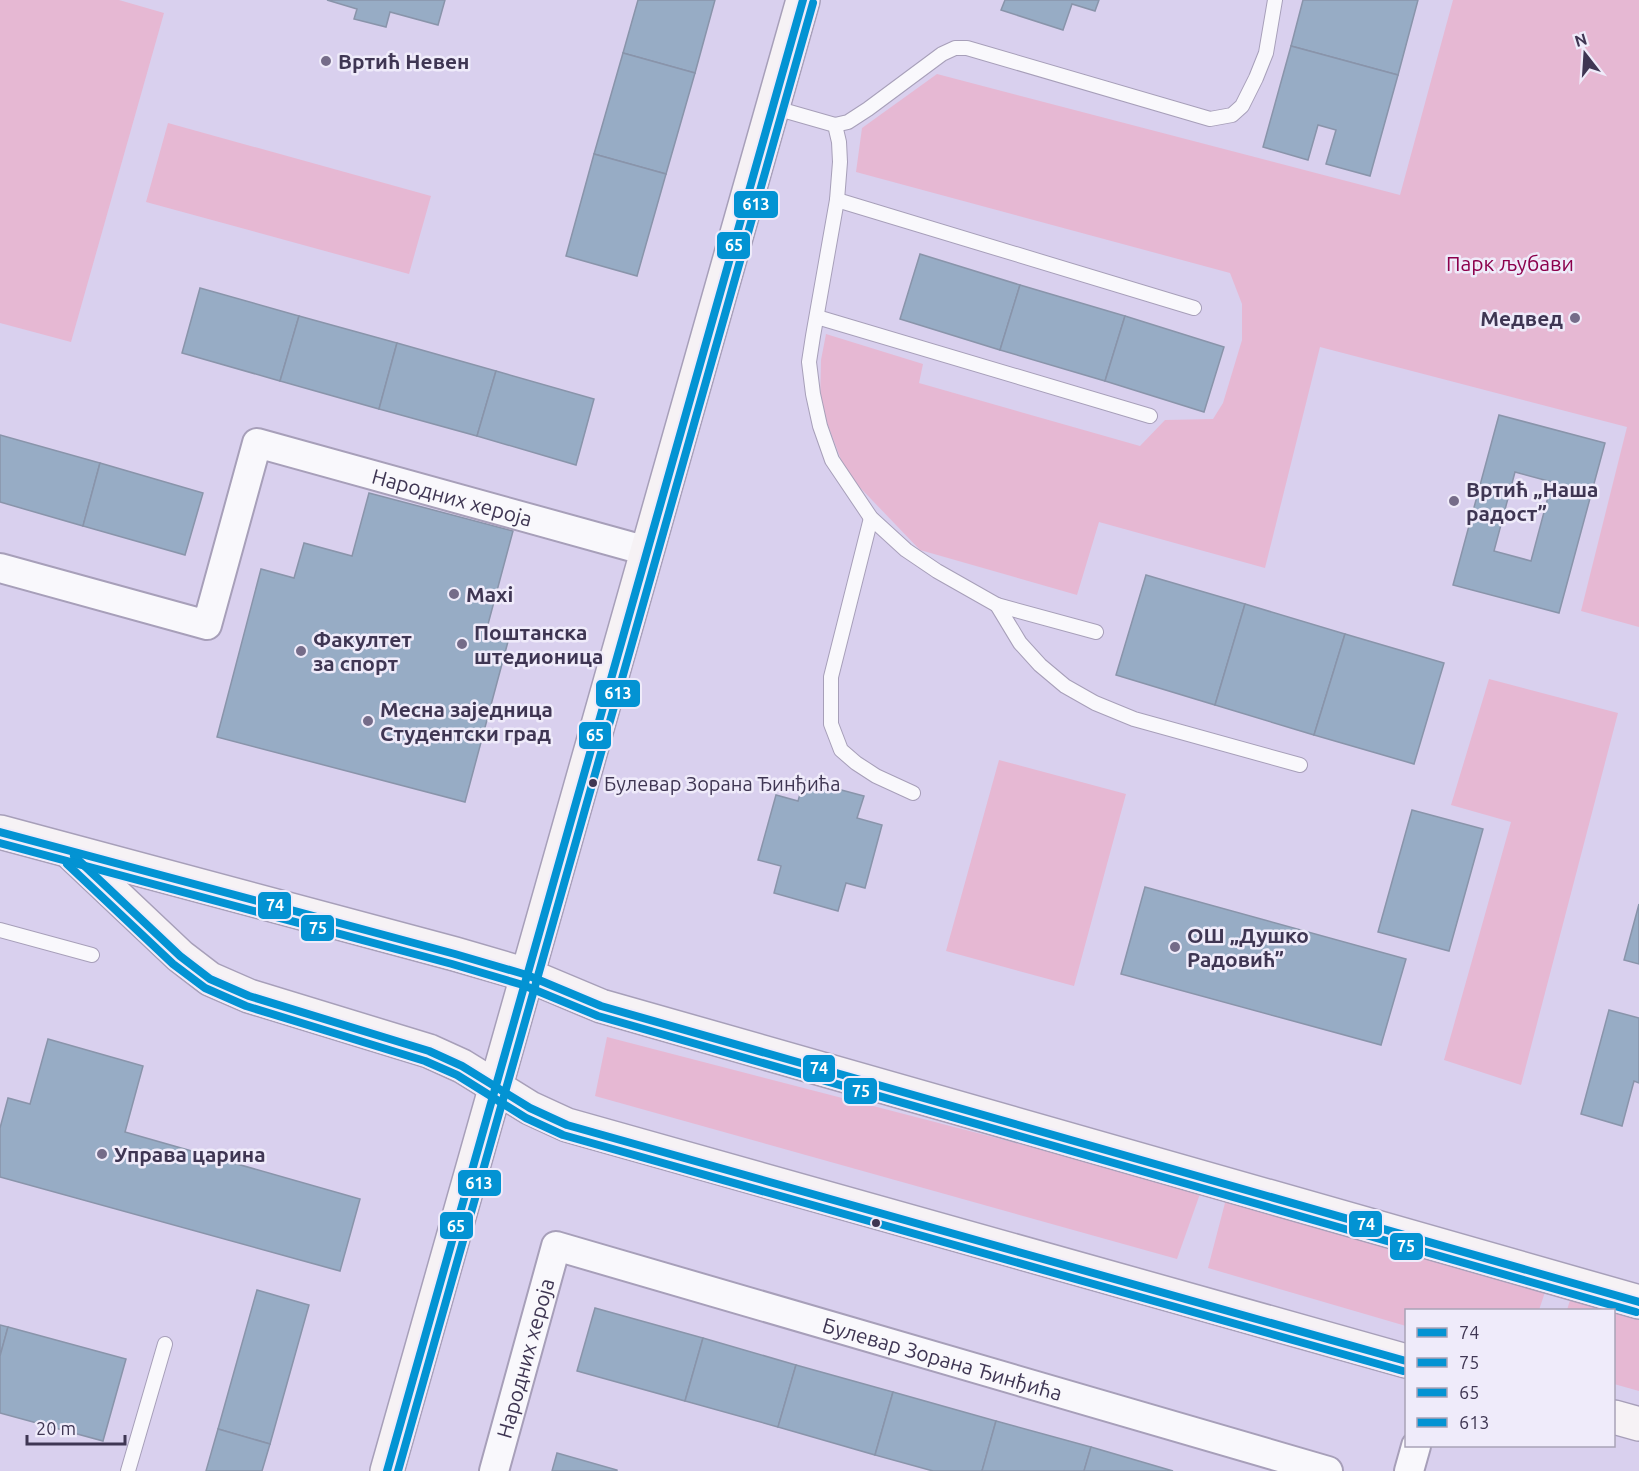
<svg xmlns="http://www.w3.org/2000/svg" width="1639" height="1471" viewBox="0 0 1639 1471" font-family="Ubuntu,sans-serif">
<rect width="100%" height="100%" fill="#d9d0ee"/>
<g fill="#e6b8d3">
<polygon points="0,0 119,0 164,13 71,342 0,323"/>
<polygon points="1453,0 1639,0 1639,627 1581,611 1627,427 1320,347 1265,568 1099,522 1077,595 920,550 846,473 820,404 821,360 826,334 923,364 919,383 1140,446 1165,420 1213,419 1223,403 1242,340 1242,304 1230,273 856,172 862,128 937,74 1400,195"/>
<polygon points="168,123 431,196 409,274 146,202"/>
<polygon points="1489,679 1618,713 1521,1085 1444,1060 1511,822 1451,805"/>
<polygon points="999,760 1126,794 1074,986 946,951"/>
<polygon points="607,1037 1201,1191 1177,1259 595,1096"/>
<polygon points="1226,1199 1546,1289 1539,1310 1406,1310 1406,1326 1208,1268"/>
<polygon points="1571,1297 1639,1317 1639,1391 1614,1384 1614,1310 1567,1310"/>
</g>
<g fill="#97acc5" stroke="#8994aa" stroke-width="1.5" fill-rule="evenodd">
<polygon points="327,0 445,0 438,25 390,12 386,27 354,19 357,9"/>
<polygon points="638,0 715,0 695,73 623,53"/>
<polygon points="1005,0 1099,0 1095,11 1072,4 1063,30 1001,10"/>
<polygon points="1303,0 1418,0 1398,75 1291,46"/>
<polygon points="1291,46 1398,75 1370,176 1326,164 1336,130 1318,125 1308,160 1263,147"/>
<polygon points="623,53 695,73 666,174 594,154"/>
<polygon points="594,154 666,174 637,276 566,256"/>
<polygon points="920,254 1020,285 1000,350 900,319"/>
<polygon points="1020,285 1125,316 1105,381 1000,350"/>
<polygon points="200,288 299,316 280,381 182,353"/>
<polygon points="299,316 397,343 379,409 280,381"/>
<polygon points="1125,316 1224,347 1204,412 1105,381"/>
<polygon points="397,343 496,371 477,436 379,409"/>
<polygon points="496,371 594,399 576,465 477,436"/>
<path d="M1499,415L1605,443L1559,613L1453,585ZM1515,472L1552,482L1531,561L1494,551Z"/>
<polygon points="0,435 100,463 83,526 0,502"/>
<polygon points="100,463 203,493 185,555 83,526"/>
<polygon points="369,493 513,531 487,628 510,634 465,802 217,737 261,569 294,578 304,543 352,556"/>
<polygon points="1146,575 1245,604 1215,705 1116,675"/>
<polygon points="1245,604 1345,634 1314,735 1215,705"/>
<polygon points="1345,634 1444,663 1414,764 1314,735"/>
<polygon points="804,780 864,796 857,818 882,825 865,888 846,883 838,911 774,893 781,866 758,860 776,795 798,801"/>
<polygon points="1412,810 1483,829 1449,951 1378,932"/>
<polygon points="1145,887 1406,959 1381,1045 1121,974"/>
<polygon points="1639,904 1639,964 1624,960"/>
<polygon points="1609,1010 1639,1018 1639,1083 1634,1081 1622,1126 1581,1114"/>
<polygon points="48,1039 143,1066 125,1132 360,1199 340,1271 0,1177 0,1128 8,1098 30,1104"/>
<polygon points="257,1290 309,1305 270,1444 218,1429"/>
<polygon points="595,1308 703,1338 685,1401 577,1371"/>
<polygon points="0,1325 8,1327 0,1356"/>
<polygon points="8,1327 126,1359 103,1441 0,1413 0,1356"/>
<polygon points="703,1338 796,1365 778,1427 685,1401"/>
<polygon points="796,1365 893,1392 875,1455 778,1427"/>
<polygon points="893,1392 996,1421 982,1471 933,1471 875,1455"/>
<polygon points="996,1421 1091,1447 1084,1471 982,1471"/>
<polygon points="218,1429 270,1444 262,1471 206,1471"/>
<polygon points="1091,1447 1173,1471 1084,1471"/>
<polygon points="557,1453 617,1470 617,1471 552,1471"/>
</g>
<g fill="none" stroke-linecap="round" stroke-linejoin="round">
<defs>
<g id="lane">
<polyline points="772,107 835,125 839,142 840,162 837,200 813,336 809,362 813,394 820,426 832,460 871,518 906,550 937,571 997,605 1020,643 1040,665 1065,686 1095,703 1134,719 1300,765"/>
<polyline points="835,125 848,122 868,109 942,54 955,48 967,48 1210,119 1232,115 1242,106 1256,78 1266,53 1275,0"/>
<polyline points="837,200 1194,308"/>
<polyline points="817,317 1150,416"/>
<polyline points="871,518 831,677 831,724 841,750 856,763 876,776 913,793"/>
<polyline points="997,605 1096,632"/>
<polyline points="0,930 92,955"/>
<polyline points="128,1471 165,1344"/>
</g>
<g id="street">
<path id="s1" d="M0,568L207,625L257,443L647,551"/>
<path id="s2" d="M494,1471L556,1246L1328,1471"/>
<polyline points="1409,1471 1416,1446"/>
</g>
<g id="secondary">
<polyline points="0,832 455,954 527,975 601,1006 1639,1302"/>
<polyline points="71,853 180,956 210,979 249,996 429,1051 462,1066 530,1108 567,1125 1406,1361"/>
<polyline points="1614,1417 1639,1424"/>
<polyline points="387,1471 803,0"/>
</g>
</defs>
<use href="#lane" stroke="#a79fb9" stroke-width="16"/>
<use href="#street" stroke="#a79fb9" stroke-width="32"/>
<use href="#secondary" stroke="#a79fb9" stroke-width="36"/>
<use href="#lane" stroke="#f9f8fc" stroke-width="14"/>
<use href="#street" stroke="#f9f8fc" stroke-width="28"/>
<use href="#secondary" stroke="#f6f2f5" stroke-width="33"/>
<defs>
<g id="bus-1">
<polyline points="0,832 455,954 527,975 601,1006 1639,1302"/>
<polyline points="74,856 180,956 210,979 249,996 429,1051 462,1066 530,1108 567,1125 1406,1361"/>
</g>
<g id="bus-2">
<polyline points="0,843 452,964 523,985 598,1016 1636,1312"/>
<polyline points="67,864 173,964 205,988 246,1006 425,1061 457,1075 526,1118 563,1135 1403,1371"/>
</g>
<polyline id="bus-3" points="387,1471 803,0"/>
<polyline id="bus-4" points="398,1471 813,3"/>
</defs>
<use href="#bus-1" stroke="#efebfa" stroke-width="12"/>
<use href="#bus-2" stroke="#efebfa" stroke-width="12"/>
<use href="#bus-3" stroke="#efebfa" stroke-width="12"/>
<use href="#bus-4" stroke="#efebfa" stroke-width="12"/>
<use href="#bus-1" stroke="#0393d3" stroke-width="8"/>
<use href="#bus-2" stroke="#0393d3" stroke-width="8"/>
<use href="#bus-3" stroke="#0393d3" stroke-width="8"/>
<use href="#bus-4" stroke="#0393d3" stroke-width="8"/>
</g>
<g fill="#756c89" stroke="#efebfa" stroke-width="2">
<circle cx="326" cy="61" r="6"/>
<circle cx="1575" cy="318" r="6"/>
<circle cx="1454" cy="501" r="6"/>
<circle cx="454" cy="594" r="6"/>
<circle cx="462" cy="644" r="6"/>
<circle cx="301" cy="651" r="6"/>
<circle cx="368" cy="721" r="6"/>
<circle cx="1175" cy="947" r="6"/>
<circle cx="102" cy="1154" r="6"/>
</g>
<g fill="#3f3653" stroke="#efebfa" stroke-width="2">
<circle cx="593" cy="783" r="5"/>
<circle cx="876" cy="1223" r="5"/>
</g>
<g text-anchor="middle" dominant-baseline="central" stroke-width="5" stroke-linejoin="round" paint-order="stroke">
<g font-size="20" fill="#3f3653" stroke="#efebfa" text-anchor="start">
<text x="604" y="783">Булевар Зорана Ђинђића</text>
</g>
<g font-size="21" font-weight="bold" fill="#3f3653" stroke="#efebfa" text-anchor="start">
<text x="338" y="61">Вртић Невен</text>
<text x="1563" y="318" text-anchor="end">Медвед</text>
<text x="1466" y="489">Вртић „Наша<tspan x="1466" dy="24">радост”</tspan></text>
<text x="466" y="594">Maxi</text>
<text x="474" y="632">Поштанска<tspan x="474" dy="24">штедионица</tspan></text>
<text x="313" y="639">Факултет<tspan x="313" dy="24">за спорт</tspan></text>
<text x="380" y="709">Месна заједница<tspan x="380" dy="24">Студентски град</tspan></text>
<text x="1187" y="935">ОШ „Душко<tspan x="1187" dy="24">Радовић”</tspan></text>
<text x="114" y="1154">Управа царина</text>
</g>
<g font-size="21" fill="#8c004c" stroke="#efebfa">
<text x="1510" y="263">Парк љубави</text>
</g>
<g font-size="21" fill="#3f3653" stroke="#efebfa">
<text stroke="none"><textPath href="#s1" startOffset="606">Народних хероја</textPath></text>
<text stroke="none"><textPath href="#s2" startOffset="117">Народних хероја</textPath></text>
<text stroke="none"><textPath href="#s2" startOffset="636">Булевар Зорана Ђинђића</textPath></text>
</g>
</g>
<g stroke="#efebfa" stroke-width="2">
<rect x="733" y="190" width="46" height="29" rx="6" fill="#0393d3"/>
<rect x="716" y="231" width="35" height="29" rx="6" fill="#0393d3"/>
<rect x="595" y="679" width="46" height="29" rx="6" fill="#0393d3"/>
<rect x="578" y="721" width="34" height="29" rx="6" fill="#0393d3"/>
<rect x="257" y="891" width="35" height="29" rx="6" fill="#0393d3"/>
<rect x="300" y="914" width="35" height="28" rx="6" fill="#0393d3"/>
<rect x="802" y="1054" width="34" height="29" rx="6" fill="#0393d3"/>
<rect x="843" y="1077" width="35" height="28" rx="6" fill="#0393d3"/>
<rect x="457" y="1169" width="45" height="28" rx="6" fill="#0393d3"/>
<rect x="1348" y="1210" width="35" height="28" rx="6" fill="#0393d3"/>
<rect x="439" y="1211" width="35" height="29" rx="6" fill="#0393d3"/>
<rect x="1389" y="1232" width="35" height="29" rx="6" fill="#0393d3"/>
</g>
<g font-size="16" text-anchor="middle" font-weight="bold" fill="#fff">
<text x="756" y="210">613</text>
<text x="734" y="251">65</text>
<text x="618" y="699">613</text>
<text x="595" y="741">65</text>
<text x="275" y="911">74</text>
<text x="318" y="934">75</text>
<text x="819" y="1074">74</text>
<text x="861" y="1097">75</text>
<text x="479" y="1189">613</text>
<text x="1366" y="1230">74</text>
<text x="456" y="1232">65</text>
<text x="1406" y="1252">75</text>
</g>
<rect x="1405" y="1309" width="210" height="138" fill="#efebfa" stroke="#a9a3b7" stroke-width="1.5"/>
<rect x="1417" y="1328" width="30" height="9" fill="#0393d3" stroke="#a9a3b7" stroke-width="1.5"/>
<text x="1459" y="1339" font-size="18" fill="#3f3653">74</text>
<rect x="1417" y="1358" width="30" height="9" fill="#0393d3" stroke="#a9a3b7" stroke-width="1.5"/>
<text x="1459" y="1369" font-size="18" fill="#3f3653">75</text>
<rect x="1417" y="1388" width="30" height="9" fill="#0393d3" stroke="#a9a3b7" stroke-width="1.5"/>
<text x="1459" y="1399" font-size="18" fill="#3f3653">65</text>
<rect x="1417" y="1418" width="30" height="9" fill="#0393d3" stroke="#a9a3b7" stroke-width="1.5"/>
<text x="1459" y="1429" font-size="18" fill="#3f3653">613</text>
<g transform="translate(1585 54) rotate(343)" stroke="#efebfa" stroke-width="4.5" paint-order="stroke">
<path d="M0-4.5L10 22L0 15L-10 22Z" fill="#3f3653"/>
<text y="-9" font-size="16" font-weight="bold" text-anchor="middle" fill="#3f3653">N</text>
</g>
<path d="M27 1435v9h98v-9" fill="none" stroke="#3f3653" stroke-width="3"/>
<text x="36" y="1435" font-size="18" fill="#3f3653" stroke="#efebfa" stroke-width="4.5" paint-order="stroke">20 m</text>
</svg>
